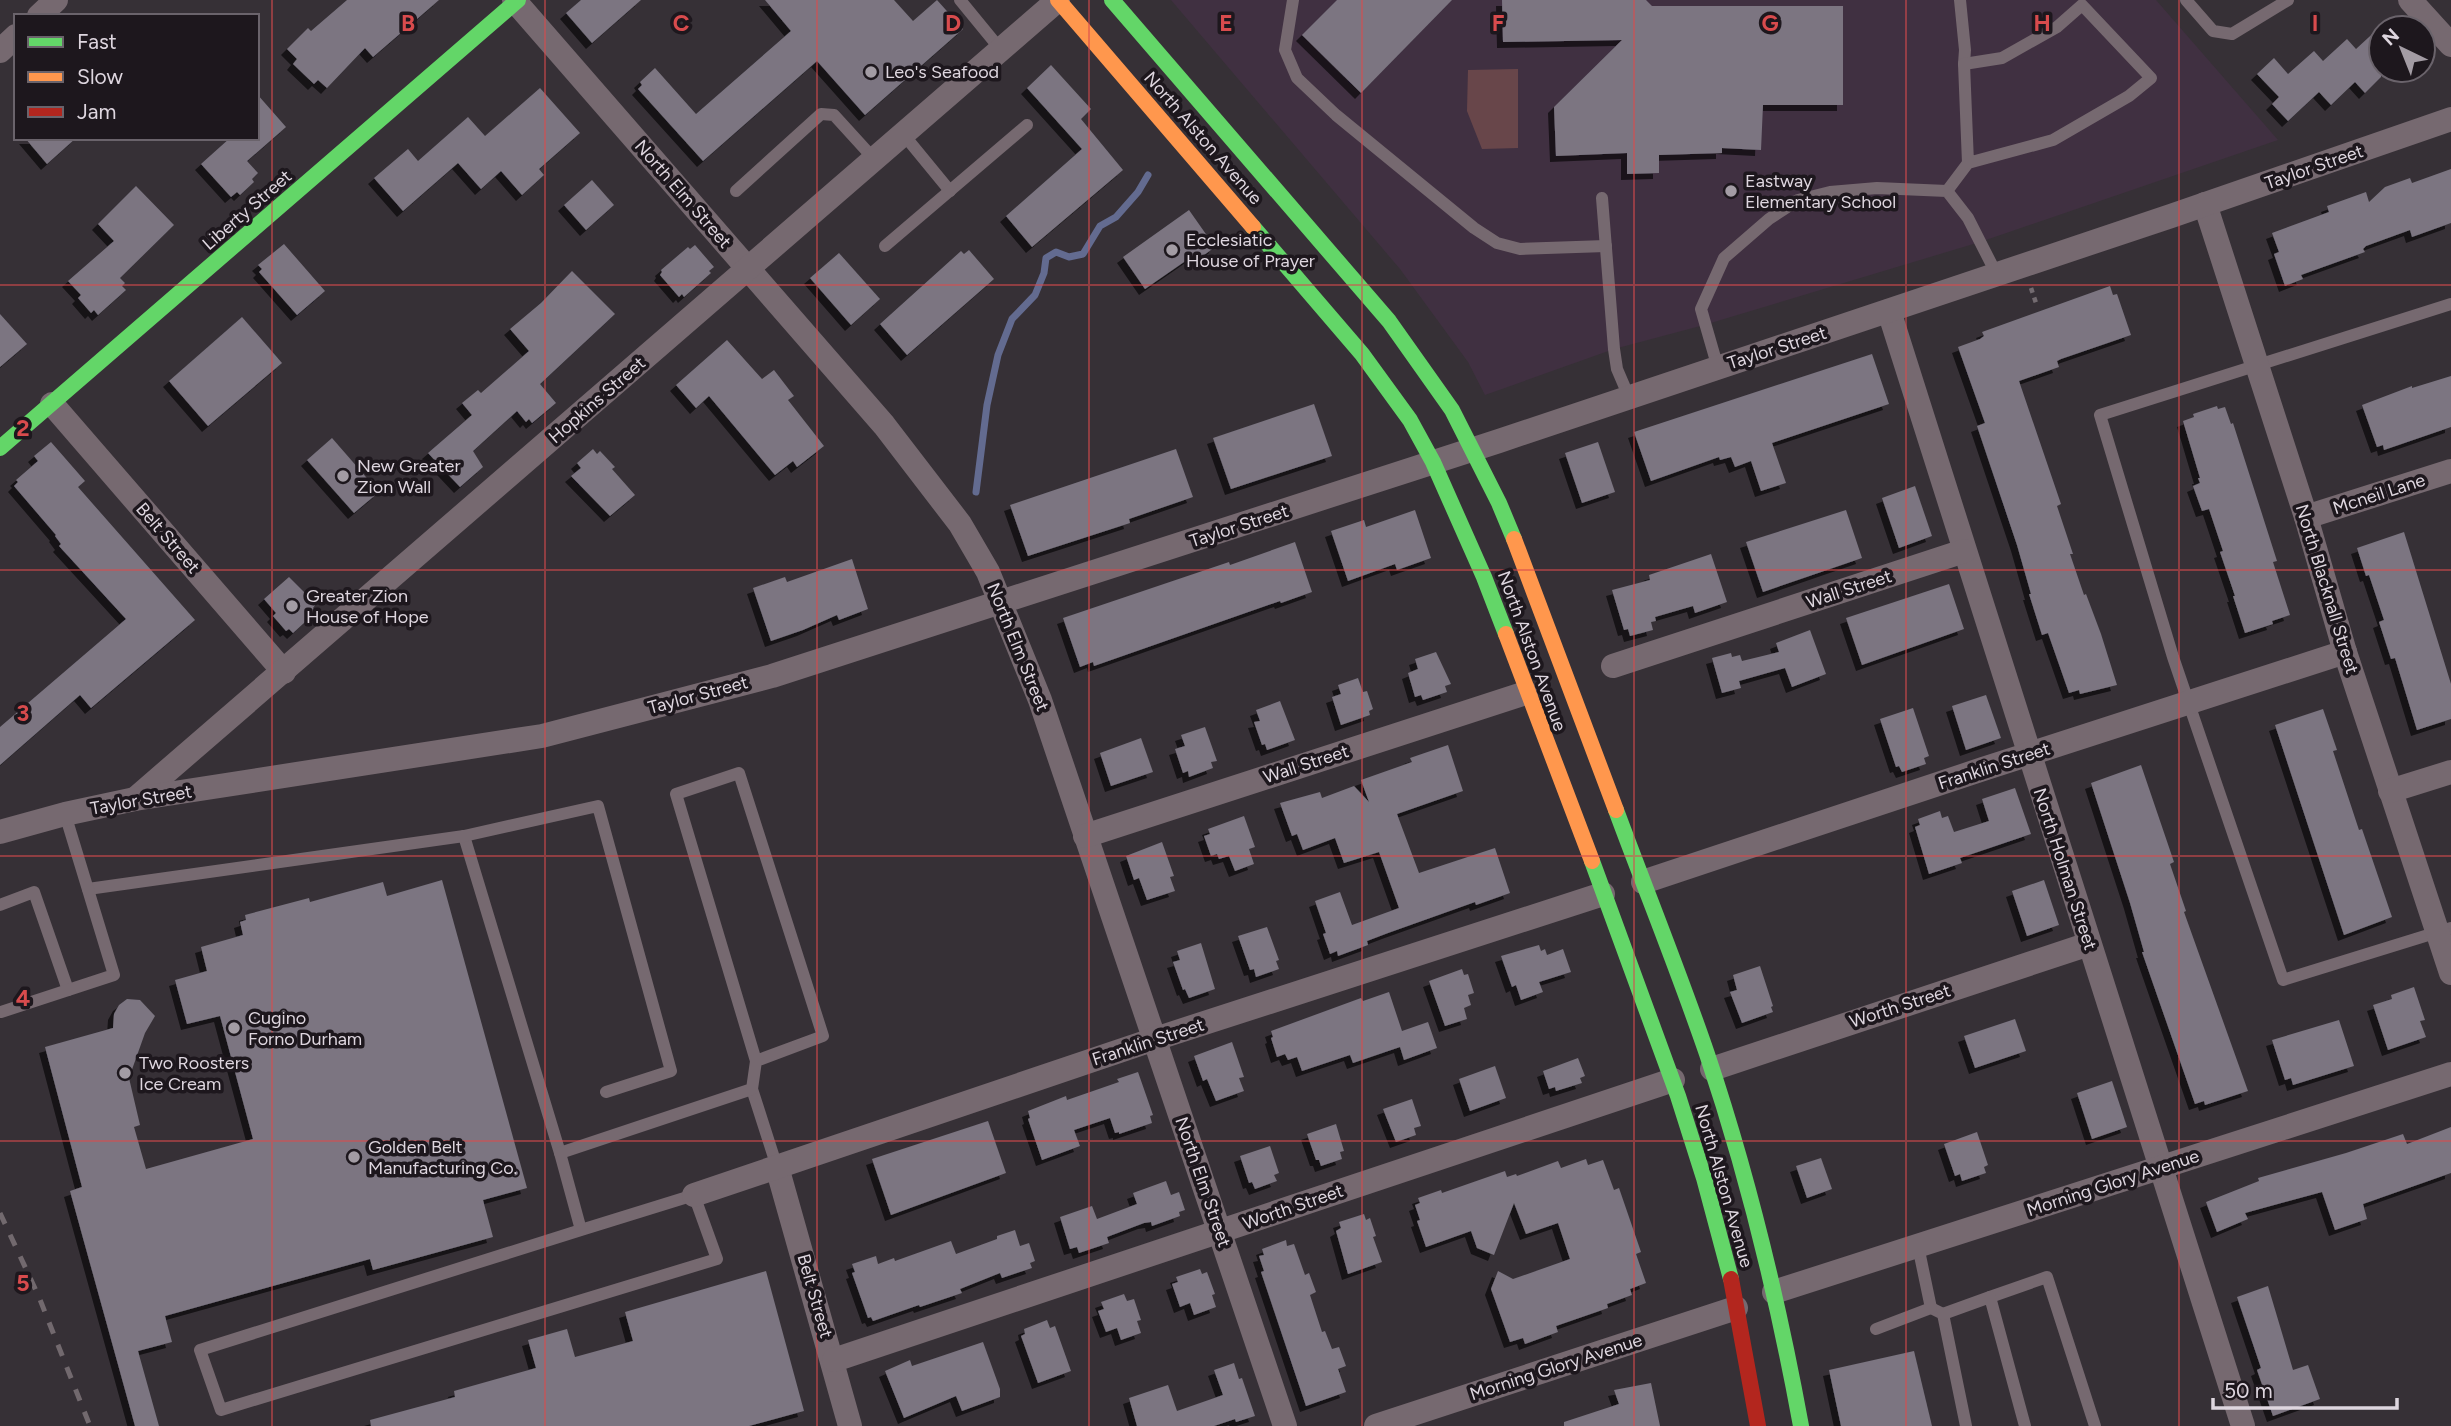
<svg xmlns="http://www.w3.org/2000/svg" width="2451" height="1426" viewBox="0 0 2451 1426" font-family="Figtree,sans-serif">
<defs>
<filter id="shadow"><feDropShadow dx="-6" dy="6" stdDeviation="0" flood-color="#0009"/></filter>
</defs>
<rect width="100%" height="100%" fill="#363036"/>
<polygon fill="#403041" points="1171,0 2156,0 2278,140 1980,242 1704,325 1614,349 1485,395 1468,362 1400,269"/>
<polygon fill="#68464a" points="1518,69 1518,148 1482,149 1467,111 1468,70"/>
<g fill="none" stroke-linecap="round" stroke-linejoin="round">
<polyline stroke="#636b90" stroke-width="7" points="976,492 987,405 998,355 1012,319 1035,295 1044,273 1046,258 1056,252 1069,257 1083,254 1100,226 1116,217 1138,192 1148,175"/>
</g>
<g fill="#7b7581" filter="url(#shadow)">
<polygon points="347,0 439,0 373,57 365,48 327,88 318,80 314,84 293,64 297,59 287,49 308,28 311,31"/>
<polygon points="581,0 641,0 592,43 566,13"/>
<polygon points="765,0 894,0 913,21 937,0 963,29 865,115 817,61 703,161 638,89 642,85 640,82 655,68 696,114 791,31"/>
<polygon points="1337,0 1452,0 1361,93 1302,35"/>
<polygon points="1502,0 1646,0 1652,6 1843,6 1843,105 1763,105 1761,150 1722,148 1722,153 1659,155 1659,173 1627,174 1627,153 1556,156 1554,107 1622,40 1503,42"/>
<polygon points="2381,26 2381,77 2365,93 2355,82 2331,105 2319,92 2288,121 2272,104 2279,97 2257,74 2274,58 2288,74 2314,51 2323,61 2347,39 2356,49"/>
<polygon points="1051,65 1091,109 1081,119 1123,170 1032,247 1006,216 1082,149 1027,88"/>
<polygon points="540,88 580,133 539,169 544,175 522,195 501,171 481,189 458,163 403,211 374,178 408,149 418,161 468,117 485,136"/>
<polygon points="257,94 286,127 247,161 258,173 252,179 254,182 240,195 237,192 231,197 201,164 230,138 257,138"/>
<polygon points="25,138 76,138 47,164"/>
<polygon points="2451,169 2451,223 2412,237 2410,230 2366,246 2363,249 2365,252 2301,275 2303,279 2285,286 2274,254 2279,252 2272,233 2329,212 2327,206 2366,192 2369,202 2385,187 2410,178 2412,183"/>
<polygon points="592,180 614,205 586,230 564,205"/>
<polygon points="136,186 174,225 120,278 125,283 122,286 126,290 98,315 94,310 91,313 78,298 81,295 68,281 114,241 98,224"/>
<polygon points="1189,210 1215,247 1200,258 1197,253 1145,289 1123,257"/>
<polygon points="284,244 325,291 297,315 259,272 262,269 258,265"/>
<polygon points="695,245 714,267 709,271 711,273 684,297 682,294 679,297 660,275 662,272 661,270 688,247 690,249"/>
<polygon points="969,250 994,279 907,355 880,324 961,251 964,254"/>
<polygon points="839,253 880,299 851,325 810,278"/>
<polygon points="572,271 615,314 540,384 556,403 532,423 529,419 526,422 517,411 473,451 483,467 460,487 428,453 472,415 462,403 478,390 481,393 529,351 510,329 541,303"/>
<polygon points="2110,286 2113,295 2117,294 2131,335 2061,359 2057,361 2059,367 2019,381 2061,504 2057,506 2073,554 2070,554 2084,595 2086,594 2101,634 2117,685 2080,694 2079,690 2069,693 2048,633 2042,635 2029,594 2031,594 2017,545 1977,426 1985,423 1958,347 1980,339 1984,336 1982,332"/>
<polygon points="0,314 27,344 0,367"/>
<polygon points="242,317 282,363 208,426 169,381"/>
<polygon points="727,340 762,379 774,370 794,396 788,400 824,446 797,467 793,461 775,475 709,396 696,408 676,385"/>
<polygon points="1872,354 1889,404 1772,443 1786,483 1761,491 1751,461 1735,467 1731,457 1720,460 1719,457 1651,481 1634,432"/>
<polygon points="2451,376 2451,427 2384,450 2383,445 2377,447 2362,405 2412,386 2412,388"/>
<polygon points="1314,404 1332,456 1231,489 1213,438"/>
<polygon points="2217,406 2218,409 2225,407 2231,424 2233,423 2277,561 2273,562 2290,615 2272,621 2273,624 2245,633 2233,596 2235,596 2220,552 2223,551 2209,509 2202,511 2193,486 2200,483 2198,478 2200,478 2183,421 2194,417 2193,414"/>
<polygon points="332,438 379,492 354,513 307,460"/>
<polygon points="51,442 85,481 78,487 195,620 91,708 80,695 0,765 0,727 126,619 59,546 61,544 55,536 56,535 14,486 18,482 16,480 38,461 34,456"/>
<polygon points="1598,442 1615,492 1582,503 1565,453"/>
<polygon points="593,449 597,454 600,451 615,467 612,469 635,495 610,516 571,476 581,468 577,463"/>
<polygon points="1176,449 1193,497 1129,519 1130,523 1028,556 1010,505"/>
<polygon points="1915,486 1932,536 1899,548 1882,498"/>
<polygon points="1415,510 1431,558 1397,570 1395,564 1348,581 1331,531 1364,520 1366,527"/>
<polygon points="1846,510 1862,558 1763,592 1746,542"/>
<polygon points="2404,532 2451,684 2451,719 2417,730 2395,658 2391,659 2379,622 2384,620 2369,575 2366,576 2357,548"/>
<polygon points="1295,542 1312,592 1281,603 1280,601 1094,666 1093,662 1080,667 1063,618 1229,562 1230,565"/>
<polygon points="1711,554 1727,602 1695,613 1693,606 1655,617 1656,621 1651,622 1653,630 1630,636 1628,629 1624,630 1612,590 1650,580 1649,575"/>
<polygon points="852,559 868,609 839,620 837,615 803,630 771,641 753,588 785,577 787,582"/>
<polygon points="289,577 316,604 313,608 316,612 293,633 289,629 286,631 273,616 276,613 264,599"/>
<polygon points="1949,584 1964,629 1862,665 1846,618"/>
<polygon points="1810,630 1826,674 1792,687 1785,668 1739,681 1741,688 1722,693 1712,658 1731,653 1732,657 1740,655 1742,661 1779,652 1776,643"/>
<polygon points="1436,652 1451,684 1445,686 1447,692 1423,700 1421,695 1415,697 1408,673 1418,669 1415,659"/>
<polygon points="1358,678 1363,692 1367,691 1373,709 1369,711 1370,715 1341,725 1332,697 1341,694 1338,685"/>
<polygon points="1986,695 2001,738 1966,750 1952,706"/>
<polygon points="1280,701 1295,740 1267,750 1265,744 1262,745 1254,722 1260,721 1256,710"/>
<polygon points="1913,708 1929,756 1924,758 1926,764 1902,772 1899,766 1896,767 1880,719"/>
<polygon points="2323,709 2337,750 2333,751 2359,830 2362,829 2392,917 2344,935 2275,725"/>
<polygon points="1205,727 1217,761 1211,762 1213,768 1189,777 1188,771 1183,773 1175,749 1185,746 1181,735"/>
<polygon points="1141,738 1153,772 1111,786 1100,753"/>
<polygon points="1448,745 1463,791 1397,814 1419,873 1495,848 1510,893 1476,905 1475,902 1388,933 1367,941 1368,945 1338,956 1337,951 1330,954 1323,934 1326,933 1315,901 1340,892 1352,925 1399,908 1379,852 1344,863 1335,838 1303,850 1297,834 1292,836 1280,803 1320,792 1322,798 1354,786 1369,802 1361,780 1412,762 1410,758"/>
<polygon points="2141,765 2174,862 2170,864 2186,911 2184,912 2248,1091 2205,1105 2204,1101 2195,1104 2142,952 2144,952 2130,903 2091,783"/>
<polygon points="2015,788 2031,834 1960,858 1962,863 1929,874 1915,827 1920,825 1918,819 1940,811 1942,818 1948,816 1954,832 1989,821 1982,799"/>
<polygon points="1244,816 1255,847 1249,849 1254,864 1235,871 1229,856 1219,859 1217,854 1211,856 1204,836 1210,834 1208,829"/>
<polygon points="1162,842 1174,876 1170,877 1175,891 1147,900 1139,878 1134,880 1126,856"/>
<polygon points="442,880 527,1188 483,1200 493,1237 373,1270 370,1259 165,1316 172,1342 138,1351 159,1426 135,1426 70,1191 82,1187 45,1047 113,1028 114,1014 119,1005 127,999 140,1000 155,1016 145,1033 129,1078 140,1125 134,1127 146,1169 253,1139 220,1016 187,1024 175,980 207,971 201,947 243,935 240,922 246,920 245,915 309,898 310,902 383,882 387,896"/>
<polygon points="2044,880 2059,925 2027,936 2012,891"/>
<polygon points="1267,927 1279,960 1276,961 1279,969 1256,977 1254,969 1250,970 1238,936"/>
<polygon points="1201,943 1215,989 1189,998 1185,989 1183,990 1173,962 1180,960 1177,951"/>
<polygon points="1539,945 1541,951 1545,949 1547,955 1563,949 1571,972 1539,982 1543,992 1521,1000 1516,985 1512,987 1501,956"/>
<polygon points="1760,966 1773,1006 1771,1007 1773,1012 1742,1023 1730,992 1737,990 1733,975"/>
<polygon points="1462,969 1464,975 1468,974 1474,993 1468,995 1471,1005 1464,1008 1467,1019 1445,1026 1429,981"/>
<polygon points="2414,987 2425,1020 2420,1021 2426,1037 2388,1050 2373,1005 2392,999 2391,995"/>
<polygon points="1389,992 1402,1031 1428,1022 1437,1048 1404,1060 1400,1047 1353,1063 1350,1055 1302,1071 1297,1057 1288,1060 1285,1054 1277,1057 1271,1038 1273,1037 1271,1031 1361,998 1363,1001"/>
<polygon points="2015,1019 2026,1051 1975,1068 1964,1036"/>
<polygon points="2339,1020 2354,1066 2293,1085 2291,1078 2285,1080 2272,1040"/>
<polygon points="1232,1042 1244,1077 1239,1078 1244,1091 1216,1101 1207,1079 1203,1081 1194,1056"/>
<polygon points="1578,1058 1585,1076 1580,1078 1582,1083 1556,1091 1555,1087 1549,1089 1543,1071"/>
<polygon points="1495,1066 1506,1098 1470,1111 1459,1079"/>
<polygon points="1138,1072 1153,1115 1150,1116 1152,1123 1119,1134 1119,1132 1115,1133 1110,1118 1074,1130 1080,1146 1042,1160 1028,1119 1030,1118 1028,1111 1066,1096 1067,1100 1119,1082 1117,1079"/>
<polygon points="2112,1081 2127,1127 2092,1139 2077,1093"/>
<polygon points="1412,1099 1421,1126 1414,1128 1416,1135 1396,1142 1383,1109"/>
<polygon points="988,1121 1006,1173 891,1215 872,1159"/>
<polygon points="1336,1124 1344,1151 1340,1152 1342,1159 1321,1166 1319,1160 1316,1160 1307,1134"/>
<polygon points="2451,1127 2451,1173 2363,1204 2367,1219 2335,1230 2322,1192 2245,1213 2248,1219 2217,1232 2206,1202 2259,1181 2258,1178 2346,1153 2403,1134 2407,1144"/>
<polygon points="1977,1132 1988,1165 1984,1167 1986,1173 1962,1181 1960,1174 1955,1176 1944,1144"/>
<polygon points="1270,1146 1279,1173 1274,1175 1277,1181 1255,1189 1252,1182 1249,1183 1240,1156"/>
<polygon points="1821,1158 1832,1189 1807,1198 1796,1166"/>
<polygon points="1586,1159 1588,1165 1603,1160 1614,1190 1619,1188 1641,1252 1636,1254 1646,1283 1630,1289 1632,1295 1607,1304 1608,1308 1556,1326 1558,1332 1525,1344 1523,1338 1510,1342 1491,1289 1498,1271 1513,1279 1570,1259 1558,1223 1526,1234 1514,1203 1494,1255 1477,1248 1471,1231 1426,1247 1417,1221 1420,1220 1415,1205 1420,1203 1418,1198 1441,1190 1442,1193 1505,1171 1507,1177 1516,1174 1517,1176 1558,1161 1561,1168"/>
<polygon points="1166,1181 1171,1195 1179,1192 1185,1210 1179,1212 1180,1216 1152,1226 1151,1222 1144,1223 1107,1237 1109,1243 1079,1253 1077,1247 1070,1249 1060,1217 1092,1206 1097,1219 1137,1204 1133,1193"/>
<polygon points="1364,1214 1366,1220 1370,1218 1376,1236 1373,1237 1382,1262 1348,1274 1336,1231 1341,1228 1339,1222"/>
<polygon points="1015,1230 1020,1246 1029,1243 1035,1261 1030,1263 1032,1268 1002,1278 1000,1273 960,1289 962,1293 920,1307 919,1305 873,1321 871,1317 868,1318 852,1273 855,1272 852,1264 876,1256 878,1264 894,1258 895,1261 951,1241 956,1254 997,1239 997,1236"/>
<polygon points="1286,1240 1287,1246 1294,1244 1305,1275 1309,1273 1316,1292 1310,1295 1322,1332 1325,1331 1332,1349 1339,1347 1346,1366 1338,1369 1346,1392 1306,1406 1261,1272 1264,1271 1259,1256 1264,1255 1262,1249"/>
<polygon points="1200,1269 1202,1274 1207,1272 1215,1294 1212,1295 1216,1307 1194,1315 1190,1303 1180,1307 1172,1284 1178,1282 1176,1277"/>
<polygon points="766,1271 804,1411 749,1426 371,1426 370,1420 455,1397 454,1391 536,1368 528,1340 567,1329 575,1357 633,1341 625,1312"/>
<polygon points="2268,1286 2293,1370 2308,1365 2320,1399 2273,1416 2257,1370 2261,1368 2237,1297"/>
<polygon points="1124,1294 1127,1301 1134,1299 1141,1320 1137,1321 1141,1333 1121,1340 1117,1328 1106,1332 1098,1311 1104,1309 1101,1302"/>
<polygon points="1047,1320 1050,1328 1055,1326 1071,1371 1038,1383 1021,1336 1025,1334 1024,1329"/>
<polygon points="983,1342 1000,1389 1000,1397 962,1411 956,1396 904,1418 885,1371 910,1360 912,1366"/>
<polygon points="1914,1351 1932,1426 1841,1426 1829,1370"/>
<polygon points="1234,1363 1239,1379 1242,1378 1255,1416 1236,1422 1235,1419 1214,1426 1137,1426 1129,1398 1168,1385 1177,1411 1223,1395 1214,1370"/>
<polygon points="1651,1383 1660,1426 1564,1426 1564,1422 1619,1404 1614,1390"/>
</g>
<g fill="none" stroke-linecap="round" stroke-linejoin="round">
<polyline stroke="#736b70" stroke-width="4.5" stroke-dasharray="5 5" stroke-linecap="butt" points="2031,288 2036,303"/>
<g stroke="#766970" stroke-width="12">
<polyline points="960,0 1001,50"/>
<polyline points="1293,0 1285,50 1297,78 1336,115 1474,228 1497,243 1520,249 1606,246"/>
<polyline points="1960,0 1965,50 1964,64"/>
<polyline points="2186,0 2213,31 2232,34 2288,0"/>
<polyline points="904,135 950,191"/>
<polyline points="736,191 821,114 834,115 875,160"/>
<polyline points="1947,191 1968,163 2053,140 2129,96 2151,78 2082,5 2057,27 2002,58 1964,64 1968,163"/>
<polyline points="1602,198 1614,349 1617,369 1629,397"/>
<polyline points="885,246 1027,125"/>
<polyline points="2451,304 2100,415 2173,657 2283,980 2451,928"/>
<polyline points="1718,368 1701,309 1724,258 1769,219 1798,200 1830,192 1877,188 1947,191 1968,218 1997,275"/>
<polyline points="464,836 560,1153"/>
<polyline points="88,889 464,836 598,806 671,1071 606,1092"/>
<polyline points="0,905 34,892 68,990"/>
<polyline points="1,1012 114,975 65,814"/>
<polyline points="752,1089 777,1167"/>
<polyline points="581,1230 694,1195 717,1259 221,1410 200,1350 581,1230 560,1153 752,1089 756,1061 676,794 739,773 823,1036 756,1061"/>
<polyline points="1990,1297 2047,1277 2095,1426"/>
<polyline points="1931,1308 1943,1314 1966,1426"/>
<polyline points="1943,1314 1990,1297 2025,1426"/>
<polyline points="1876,1329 1931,1308 1918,1246"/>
</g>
<g stroke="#766970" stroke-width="24">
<polyline points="514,0 884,425 960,524 988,572 1040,700 1285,1426"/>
<polyline points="2410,0 2451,45"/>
<polyline points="39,16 56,0"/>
<polyline points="0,51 16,36"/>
<polyline points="2205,204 2306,517 2345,652 2451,973"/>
<polyline points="1889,311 2243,1426"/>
<polyline points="52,404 284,672"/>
<polyline points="2306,517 2451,471"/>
<polyline points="1613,666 1964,551"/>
<polyline points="2390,791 2451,772"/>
<polyline points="135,799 1058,0"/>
<polyline points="0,832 65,814 135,799 542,736 772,676 1499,441 2171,216 2451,119"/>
<polyline points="1085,836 1526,693"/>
<polyline points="1643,882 1983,769 2345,652"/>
<polyline points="1712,1069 2089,944"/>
<polyline points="777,1167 850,1426"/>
<polyline points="694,1195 1155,1039 1603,894"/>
<polyline points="1774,1292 2451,1074"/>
<polyline points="834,1360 1673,1080"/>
<polyline points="1376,1426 1736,1308"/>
</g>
<g stroke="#63d668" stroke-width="16">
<polyline points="1112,0 1389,321 1452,410 1499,503 1514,539"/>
<polyline points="1253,227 1362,354 1410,420 1433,462 1484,577 1506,634"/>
<polyline points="0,448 518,0"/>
<path d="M1616,810C1646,891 1679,972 1707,1054C1748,1176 1778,1300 1801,1426"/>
<polyline points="1592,861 1678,1096 1704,1178 1731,1279"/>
</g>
<g stroke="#ff974d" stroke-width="16">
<polyline points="1058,0 1253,227"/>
<polyline points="1514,539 1616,810"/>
<polyline points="1506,634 1592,861"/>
</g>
<polyline stroke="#b3261e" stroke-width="16" points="1731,1279 1758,1426"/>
<polyline stroke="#72696e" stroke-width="5" stroke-dasharray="12 12" stroke-linecap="butt" points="0,1213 39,1297 90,1426"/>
</g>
<path fill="none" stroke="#d84b4d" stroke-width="2" stroke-opacity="0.55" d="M272,0V1426M545,0V1426M817,0V1426M1089,0V1426M1362,0V1426M1634,0V1426M1906,0V1426M2179,0V1426M0,285H2451M0,570H2451M0,856H2451M0,1141H2451"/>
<g fill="#a39ca4" stroke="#1d171d" stroke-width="2.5">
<circle cx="871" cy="72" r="7"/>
<circle cx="1731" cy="191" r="7"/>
<circle cx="1172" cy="250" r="7"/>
<circle cx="343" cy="476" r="7"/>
<circle cx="292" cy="606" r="7"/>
<circle cx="234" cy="1028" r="7"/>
<circle cx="125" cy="1073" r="7"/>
<circle cx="354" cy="1157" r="7"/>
</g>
<g text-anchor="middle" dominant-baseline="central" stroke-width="7" stroke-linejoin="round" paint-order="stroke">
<g font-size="18" fill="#ded6df" stroke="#1d171d" text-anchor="start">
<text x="885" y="72">Leo's Seafood</text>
<text x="1745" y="181">Eastway<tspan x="1745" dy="21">Elementary School</tspan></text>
<text x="1186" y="240">Ecclesiatic<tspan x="1186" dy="21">House of Prayer</tspan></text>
<text x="357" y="466">New Greater<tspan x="357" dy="21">Zion Wall</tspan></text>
<text x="306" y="596">Greater Zion<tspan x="306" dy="21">House of Hope</tspan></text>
<text x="248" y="1018">Cugino<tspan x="248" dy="21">Forno Durham</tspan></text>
<text x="139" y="1063">Two Roosters<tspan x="139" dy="21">Ice Cream</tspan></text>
<text x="368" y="1147">Golden Belt<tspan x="368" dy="21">Manufacturing Co.</tspan></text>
</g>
<g font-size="18" fill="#ded6df" stroke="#1d171d">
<text transform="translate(1203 138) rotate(49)">North Alston Avenue</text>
<text transform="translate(2314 167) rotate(-19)">Taylor Street</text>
<text transform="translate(683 194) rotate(49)">North Elm Street</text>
<text transform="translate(247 210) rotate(-41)">Liberty Street</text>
<text transform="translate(1777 348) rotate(-18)">Taylor Street</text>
<text transform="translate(597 400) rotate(-41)">Hopkins Street</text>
<text transform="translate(2379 494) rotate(-18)">Mcneil Lane</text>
<text transform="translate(1239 526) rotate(-18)">Taylor Street</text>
<text transform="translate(168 538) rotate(49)">Belt Street</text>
<text transform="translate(1849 589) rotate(-18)">Wall Street</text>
<text transform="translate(2327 589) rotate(73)">North Blacknall Street</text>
<text transform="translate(1018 647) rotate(68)">North Elm Street</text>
<text transform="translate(1532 651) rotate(70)">North Alston Avenue</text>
<text transform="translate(698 695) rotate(-15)">Taylor Street</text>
<text transform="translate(1306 764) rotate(-18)">Wall Street</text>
<text transform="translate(1994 766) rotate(-18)">Franklin Street</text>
<text transform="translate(141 800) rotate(-10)">Taylor Street</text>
<text transform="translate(2065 869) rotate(72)">North Holman Street</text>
<text transform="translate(1900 1006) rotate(-18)">Worth Street</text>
<text transform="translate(1148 1042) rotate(-18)">Franklin Street</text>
<text transform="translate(1203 1182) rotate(71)">North Elm Street</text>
<text transform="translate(2113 1183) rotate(-18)">Morning Glory Avenue</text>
<text transform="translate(1724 1186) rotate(74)">North Alston Avenue</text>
<text transform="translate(1293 1207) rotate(-19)">Worth Street</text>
<text transform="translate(815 1296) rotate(74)">Belt Street</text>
<text transform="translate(1556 1367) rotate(-18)">Morning Glory Avenue</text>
</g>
</g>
<g font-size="23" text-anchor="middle" font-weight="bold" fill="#d84b4d" stroke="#1d171d" stroke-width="7" stroke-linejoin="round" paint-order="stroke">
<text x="408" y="31">B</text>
<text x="681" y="31">C</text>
<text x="953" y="31">D</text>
<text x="1226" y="31">E</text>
<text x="1498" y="31">F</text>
<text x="1770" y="31">G</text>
<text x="2042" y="31">H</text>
<text x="2315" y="31">I</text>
<text x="23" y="436">2</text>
<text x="23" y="721">3</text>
<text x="23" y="1006">4</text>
<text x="23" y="1291">5</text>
</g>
<rect x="14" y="14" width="245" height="126" fill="#1d171d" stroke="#6a636b" stroke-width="2"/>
<rect x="28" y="37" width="35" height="10" fill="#63d668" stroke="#6a636b" stroke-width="2"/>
<text x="77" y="49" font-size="21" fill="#ded6df">Fast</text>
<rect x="28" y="72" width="35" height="10" fill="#ff974d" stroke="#6a636b" stroke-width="2"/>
<text x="77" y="84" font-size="21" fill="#ded6df">Slow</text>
<rect x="28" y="107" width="35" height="10" fill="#b3261e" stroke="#6a636b" stroke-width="2"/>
<text x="77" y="119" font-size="21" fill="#ded6df">Jam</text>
<g transform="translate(2402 49) rotate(317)"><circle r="33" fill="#1d171d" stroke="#6a636b" stroke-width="2"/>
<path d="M0-5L12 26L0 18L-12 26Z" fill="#a39ca4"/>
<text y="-10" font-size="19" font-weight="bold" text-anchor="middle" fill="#ded6df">N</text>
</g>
<path d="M2213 1398v10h184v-10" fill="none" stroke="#ded6df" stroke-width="3.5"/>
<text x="2224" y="1398" font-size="21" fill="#ded6df" stroke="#1d171d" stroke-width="5" paint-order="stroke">50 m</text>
</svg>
